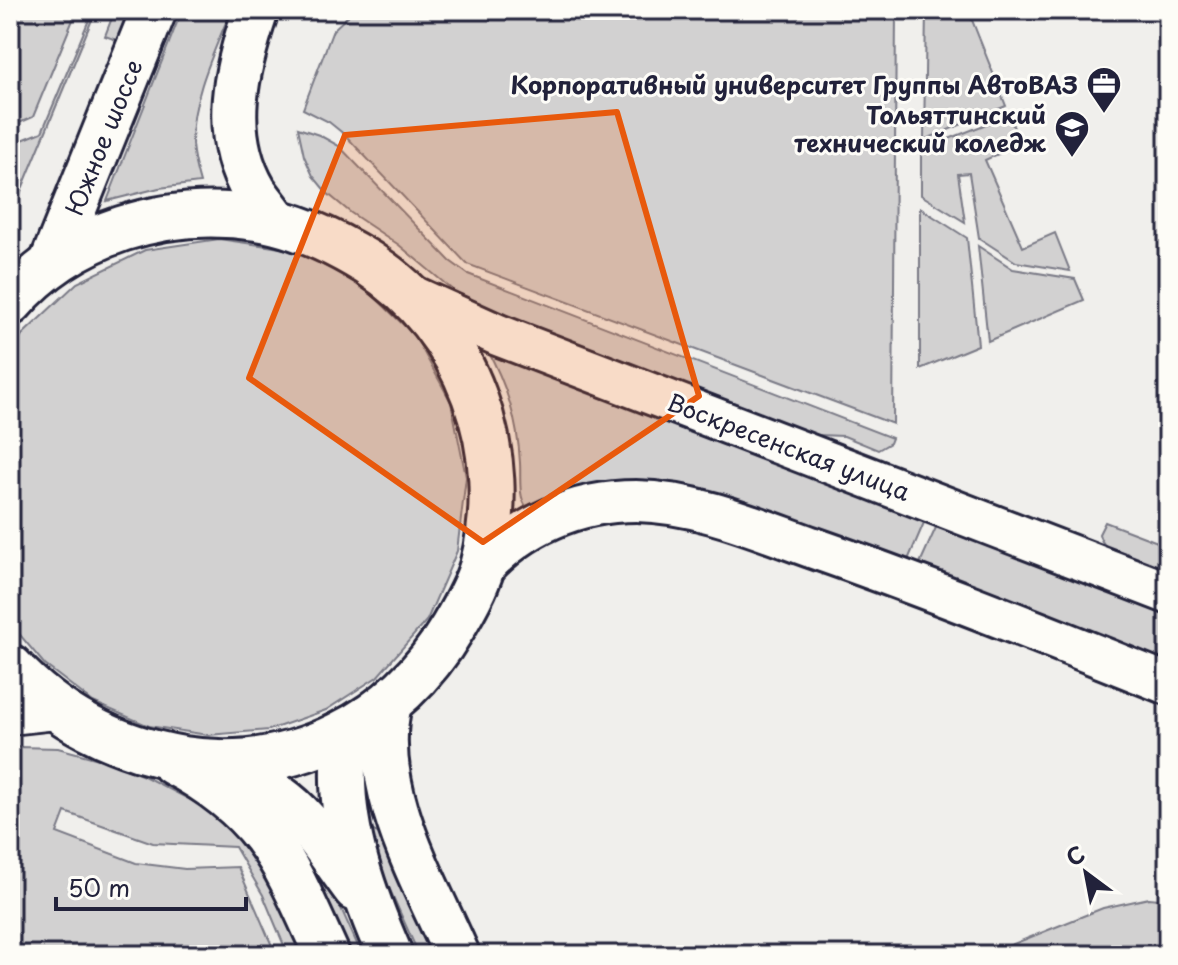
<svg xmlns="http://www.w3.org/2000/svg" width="1178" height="965" viewBox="0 0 1178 965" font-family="'Playpen Sans',sans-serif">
<rect width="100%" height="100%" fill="#f0efec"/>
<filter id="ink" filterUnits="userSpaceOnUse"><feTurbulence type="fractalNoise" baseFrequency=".0125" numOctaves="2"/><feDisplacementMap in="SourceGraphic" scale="16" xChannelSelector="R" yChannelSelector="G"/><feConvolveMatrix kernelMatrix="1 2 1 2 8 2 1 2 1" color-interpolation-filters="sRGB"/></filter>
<g filter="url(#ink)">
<g fill="#d2d1d1" stroke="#7a7a86" stroke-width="2">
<polygon points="10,10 77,10 33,117 10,127"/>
<polygon points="93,10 96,10 10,218 10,145 42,132"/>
<polygon points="115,10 131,10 119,41 105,36"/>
<path d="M182,10H231C215,50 192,96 192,141C192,155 196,169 200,183L159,188L107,201Z"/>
<polygon points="350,10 896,10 893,424 467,264 345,135 329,122 303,109 333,30 348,16"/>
<polygon points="926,10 968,10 1006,106 924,140"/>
<polygon points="1009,115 1020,144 985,160 1023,247 1055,233 1070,271 1016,262 979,238 969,173 958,174 965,222 921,195 921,150"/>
<polygon points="298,128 319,135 339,146 450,261 468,274 892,438 890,443 878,450 844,436 791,434 474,308 399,245 351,213 327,193 313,176 304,156"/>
<polygon points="920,208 967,238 978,345 920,369"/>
<polygon points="219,239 294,250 361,284 415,336 451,402 466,477 457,551 427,620 377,677 326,710 269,730 208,735 149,726 93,702 45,665 10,623 10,354 22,335 77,283 145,250"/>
<polygon points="978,246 1013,269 1075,279 1084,300 988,341"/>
<path d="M486,347L926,518L905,567L617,484L572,488L526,506C518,496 521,476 520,463C518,420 506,384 486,347Z"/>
<path d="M1105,522L1168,546V578C1147,570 1104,557 1099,534Z"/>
<polygon points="938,523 1168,612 1168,670 916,572"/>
<polygon points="19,747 58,748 106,761 144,776 206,808 229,826 266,869 303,955 288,955 263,895 235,847 153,843 65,812 57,833 136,863 185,869 238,867 276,955 10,955 10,749"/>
<polygon points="374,831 384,837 436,955 419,955 369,843 369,836"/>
<polygon points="321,878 332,888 362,955 345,955 316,887"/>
<polygon points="1149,898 1168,900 1168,955 986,955 1103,908"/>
</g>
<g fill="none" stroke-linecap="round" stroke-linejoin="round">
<defs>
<g id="secondary">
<polyline points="412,296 498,335 1168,593"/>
<path d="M481,570C521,525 576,501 636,501C697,502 755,527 811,547C932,589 1050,637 1168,684"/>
<polyline points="10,714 55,709"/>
</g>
<g id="primary">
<path d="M256,10C236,69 220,133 254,191C261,201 269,211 276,221"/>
<polyline points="52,263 154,10"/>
<path d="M10,303C71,232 166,204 257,218C296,224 334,242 368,263C468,327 513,452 482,567C476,587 464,608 453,627C397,722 294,776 183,759C116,748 56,717 10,667"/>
<path d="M389,704C369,788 424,879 457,955"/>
<path d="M349,731C347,743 343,756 343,768C341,832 365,898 390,955"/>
<path d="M173,762C268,812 285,863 327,955"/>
<path d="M212,764C236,775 264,785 285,802C313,824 334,860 356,889"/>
</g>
</defs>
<use href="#secondary" stroke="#22223b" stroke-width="46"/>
<use href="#primary" stroke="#22223b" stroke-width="50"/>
<use href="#secondary" stroke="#fdfcf7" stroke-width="40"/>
<use href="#primary" stroke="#fdfcf7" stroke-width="44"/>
</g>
</g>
<path fill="#e8590c" fill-opacity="0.2" stroke="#e8590c" stroke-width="6" stroke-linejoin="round" d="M617,112L699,396L483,542L249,378L345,135Z"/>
<defs>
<symbol id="office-pin" viewBox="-11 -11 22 30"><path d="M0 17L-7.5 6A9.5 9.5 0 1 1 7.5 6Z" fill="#22223b" stroke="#fdfcf7"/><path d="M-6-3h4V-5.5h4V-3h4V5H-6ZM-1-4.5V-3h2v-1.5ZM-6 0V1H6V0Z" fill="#fff"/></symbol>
<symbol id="university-pin" viewBox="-11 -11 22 30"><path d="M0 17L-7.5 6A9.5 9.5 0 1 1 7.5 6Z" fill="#22223b" stroke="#fdfcf7"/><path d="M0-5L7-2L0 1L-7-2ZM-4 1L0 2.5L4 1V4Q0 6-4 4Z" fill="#fff"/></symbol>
</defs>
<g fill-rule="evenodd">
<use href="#office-pin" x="1084" y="64" width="40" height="54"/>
<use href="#university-pin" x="1052" y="108" width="40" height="54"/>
</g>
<g text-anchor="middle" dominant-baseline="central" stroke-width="6" stroke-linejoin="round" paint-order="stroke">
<g font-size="24" font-weight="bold" fill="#22223b" stroke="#fdfcf7" text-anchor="end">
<text x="1078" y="84">Корпоративный университет Группы АвтоВАЗ</text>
<text x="1046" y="114">Тольяттинский<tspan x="1046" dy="28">технический коледж</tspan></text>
</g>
<g font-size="24" fill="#22223b" stroke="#fdfcf7">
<text transform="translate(103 137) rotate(-68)">Южное шоссе</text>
<text transform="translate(789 446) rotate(21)">Воскресенская улица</text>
</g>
</g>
<rect width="1178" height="965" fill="none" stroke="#fdfcf7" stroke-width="40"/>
<rect x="20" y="20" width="1138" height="925" fill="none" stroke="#22223b" stroke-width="3" filter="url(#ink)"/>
<g transform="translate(1086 873) rotate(328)" stroke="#fdfcf7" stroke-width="6" paint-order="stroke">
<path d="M0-6L14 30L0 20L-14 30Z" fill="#22223b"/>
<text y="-12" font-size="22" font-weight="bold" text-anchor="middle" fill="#22223b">С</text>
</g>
<path d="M56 897v12h190v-12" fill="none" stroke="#22223b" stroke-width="4"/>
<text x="68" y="897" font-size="24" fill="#22223b" stroke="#fdfcf7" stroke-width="6" paint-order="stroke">50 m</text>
</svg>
